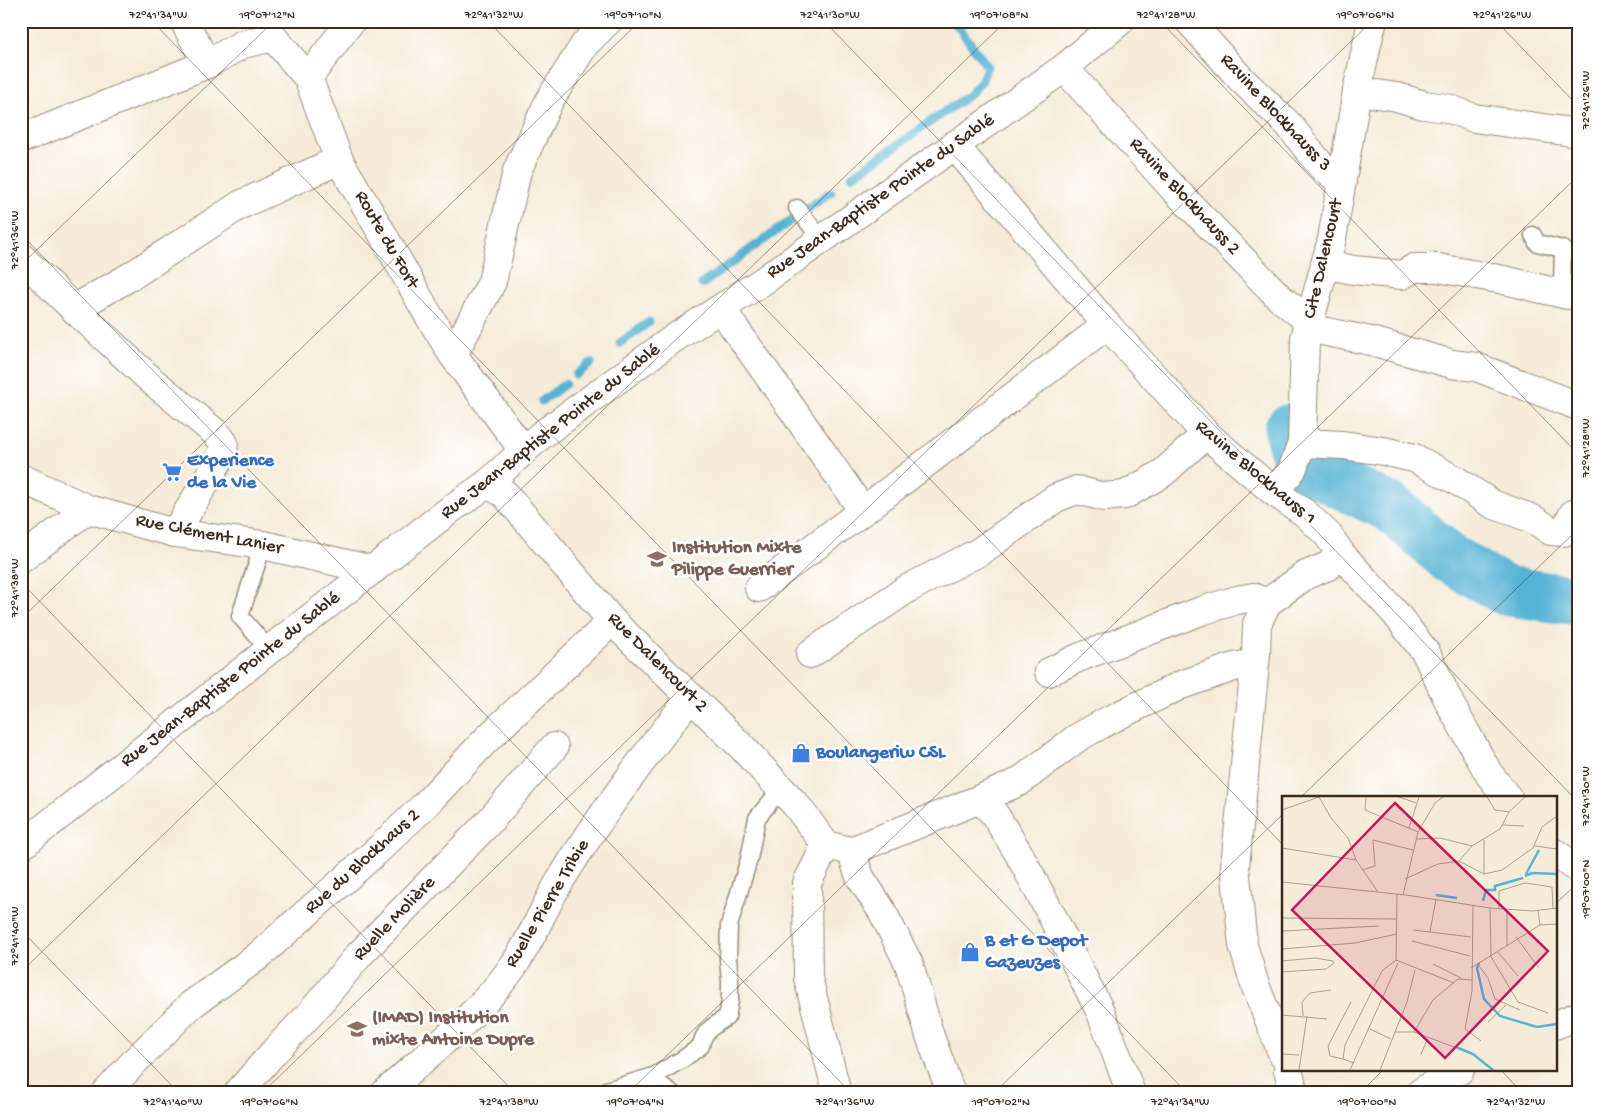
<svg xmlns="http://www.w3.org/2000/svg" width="1599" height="1114" viewBox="0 0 1599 1114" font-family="'Gochi Hand',sans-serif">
<rect width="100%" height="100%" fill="#fff"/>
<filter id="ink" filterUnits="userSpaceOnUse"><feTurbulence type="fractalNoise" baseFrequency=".02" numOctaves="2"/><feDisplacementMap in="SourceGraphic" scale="10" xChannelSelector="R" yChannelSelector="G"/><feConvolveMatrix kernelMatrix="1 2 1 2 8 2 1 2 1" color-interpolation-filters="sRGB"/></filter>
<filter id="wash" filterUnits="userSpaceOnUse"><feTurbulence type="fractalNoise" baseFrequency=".0096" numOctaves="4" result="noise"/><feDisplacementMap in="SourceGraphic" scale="20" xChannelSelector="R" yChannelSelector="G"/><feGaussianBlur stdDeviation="1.12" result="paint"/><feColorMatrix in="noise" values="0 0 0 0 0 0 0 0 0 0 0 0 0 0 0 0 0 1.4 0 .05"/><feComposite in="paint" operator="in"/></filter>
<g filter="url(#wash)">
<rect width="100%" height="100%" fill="#f5ebd7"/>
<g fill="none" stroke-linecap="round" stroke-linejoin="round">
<g stroke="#56b3d4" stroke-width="9">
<polyline points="954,21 987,66 987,67"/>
<polyline points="920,129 969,95 981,82 985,72"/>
<polyline points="852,176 915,133"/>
<polyline points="702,284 831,192"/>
<polyline points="620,343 649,322"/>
<polyline points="576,375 591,363"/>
<polyline points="542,401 565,384"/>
</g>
<path stroke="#56b3d4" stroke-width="50" d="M1289,429C1291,443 1295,454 1303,466L1391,508L1450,559L1506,591L1556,598L1578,600"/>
</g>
</g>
<g filter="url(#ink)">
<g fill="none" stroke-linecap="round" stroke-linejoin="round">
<defs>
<g id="lane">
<polyline points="797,208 821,239"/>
<polyline points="1533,235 1537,243 1563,249 1562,284 1559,293"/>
<polyline points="263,545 240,616 269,650"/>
<polyline points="650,1077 672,1093"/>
<path d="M603,1093L606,1090L654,1076L683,1059L701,1046C703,1030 715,1025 727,1017L730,1001V980L728,959L729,926L749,859L757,818L781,789"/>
</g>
<g id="street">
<polyline points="184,21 207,64"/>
<polyline points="267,21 273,37 308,78 339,160 382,233 429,316 453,355 523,450"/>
<polyline points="1189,21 1242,80 1289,125 1322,167 1342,182"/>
<polyline points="1064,68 1174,189 1280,298 1309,321"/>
<polyline points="308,78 351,21"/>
<polyline points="1357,91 1397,97 1424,105 1447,108 1474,118 1578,133"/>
<polyline points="21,139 207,64 243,44 273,37"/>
<polyline points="954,145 1107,325 1206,434 1274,492 1306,514 1328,535 1341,554 1396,614 1426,653 1450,704 1489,774 1508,798"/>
<polyline points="21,257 74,309"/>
<polyline points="1325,264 1353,270 1402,275 1414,268 1438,268 1504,280 1567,295"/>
<polyline points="722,308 733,326 795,413 863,511 1107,325"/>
<polyline points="1307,328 1371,341 1452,364 1476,367 1578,406"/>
<polyline points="453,355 492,282 517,171 542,116 549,101 585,44 608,21"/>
<polyline points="1302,443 1343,445 1383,451 1414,458 1454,479 1492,504 1533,519 1551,531 1564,532 1573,514 1578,513"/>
<polyline points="21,478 88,509 175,533 263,545 373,570"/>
<polyline points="487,484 505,494 612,621 741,746 796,805 826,845"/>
<polyline points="1274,492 1292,470 1302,443 1305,338 1332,239 1357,91 1369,35 1373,21"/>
<polyline points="175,533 223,453 224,443 217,434 151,380 74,309 131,276 240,205 339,160"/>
<polyline points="21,559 88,509"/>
<polyline points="759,588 863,511"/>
<polyline points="810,654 907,589 979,552 1056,498 1077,490 1104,497 1125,495 1163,473 1206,434"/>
<polyline points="1049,672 1078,658 1201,611 1237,600 1253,597 1267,603"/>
<polyline points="980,799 995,815 1019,854 1051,914 1101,1013 1131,1093"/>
<polyline points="826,845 851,851 980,799 1019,782 1077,738 1111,719 1181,685 1234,667 1255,663"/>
<polyline points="826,845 807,883 808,978 837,1093"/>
<polyline points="21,846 269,650 451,509 487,484 540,436 673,339 763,281 1064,68 1120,21"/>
<polyline points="851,851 860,877 882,911 909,964 930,1036 951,1093"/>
<polyline points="1555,853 1575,867 1578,868"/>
<polyline points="1555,1025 1578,1016"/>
<polyline points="1283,1055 1255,985 1243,945 1235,866 1256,654 1257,624 1267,603 1306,575 1328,566 1341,554"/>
<polyline points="1288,1070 1294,1093"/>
<polyline points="106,1093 134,1062 191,1005 257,957 380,848 423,807 487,739 612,621"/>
<polyline points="238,1093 273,1053 310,1014 359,955 488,823 554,747"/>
<path d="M385,1093C428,1054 481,1013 514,965C533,937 545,904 563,876C602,813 645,755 691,697"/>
<polyline points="1420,1093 1435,1083 1460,1070"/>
</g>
</defs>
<use href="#lane" stroke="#988a7a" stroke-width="19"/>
<use href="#street" stroke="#988a7a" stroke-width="30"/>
<use href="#lane" stroke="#fff" stroke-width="16"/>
<use href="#street" stroke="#fff" stroke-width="28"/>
</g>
</g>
<path fill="none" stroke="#3b2a1e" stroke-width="1" stroke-opacity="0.45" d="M152,21L1187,1093M488,21L1283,845M824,21L1578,802M1160,21L1578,454M1496,21L1578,106M21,234L851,1093M21,265L274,21M21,582L515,1093M21,619L640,21M1300,798L1578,529M1555,904L1578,883M21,930L179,1093M21,972L1006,21M1501,1070L1522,1093M262,1093L1372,21M628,1093L1578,176M994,1093L1283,814M1360,1093L1383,1070"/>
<defs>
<symbol id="supermarket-bare" viewBox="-9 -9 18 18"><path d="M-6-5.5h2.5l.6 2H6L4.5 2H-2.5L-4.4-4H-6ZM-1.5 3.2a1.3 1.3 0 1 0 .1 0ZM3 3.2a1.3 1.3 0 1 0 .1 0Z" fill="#3f7fe0" stroke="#fff" stroke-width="2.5" paint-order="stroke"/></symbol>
<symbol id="school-bare" viewBox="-9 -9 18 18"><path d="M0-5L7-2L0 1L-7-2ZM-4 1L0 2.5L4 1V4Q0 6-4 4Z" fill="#8d6e63" stroke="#fff" stroke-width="2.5" paint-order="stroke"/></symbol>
<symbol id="shop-bare" viewBox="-9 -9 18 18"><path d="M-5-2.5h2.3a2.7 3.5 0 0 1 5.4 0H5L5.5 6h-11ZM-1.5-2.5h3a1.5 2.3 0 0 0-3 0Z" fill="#3f7fe0" stroke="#fff" stroke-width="2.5" paint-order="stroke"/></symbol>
</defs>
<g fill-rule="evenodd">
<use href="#supermarket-bare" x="158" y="458" width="28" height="28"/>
<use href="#school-bare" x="643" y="545" width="28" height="28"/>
<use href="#shop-bare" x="787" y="739" width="28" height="28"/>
<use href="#shop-bare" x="956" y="938" width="28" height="28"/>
<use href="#school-bare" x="343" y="1015" width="28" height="28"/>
</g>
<g text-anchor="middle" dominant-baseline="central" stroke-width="5" stroke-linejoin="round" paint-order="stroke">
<g font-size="19" fill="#3b2a1e" stroke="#fff">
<text transform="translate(1275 113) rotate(47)">Ravine Blockhauss 3</text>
<text transform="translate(881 197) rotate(-35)">Rue Jean-Baptiste Pointe du Sablé</text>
<text transform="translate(1184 197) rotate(47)">Ravine Blockhauss 2</text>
<text transform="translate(386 240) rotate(60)">Route du Fort</text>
<text transform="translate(1324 259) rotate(-77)">Cite Dalencourt</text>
<text transform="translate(551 432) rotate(-38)">Rue Jean-Baptiste Pointe du Sablé</text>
<text transform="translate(1255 473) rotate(40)">Ravine Blockhauss 1</text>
<text transform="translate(209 535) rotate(11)">Rue Clément Lanier</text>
<text transform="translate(657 663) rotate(45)">Rue Dalencourt 2</text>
<text transform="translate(231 680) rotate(-38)">Rue Jean-Baptiste Pointe du Sablé</text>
<text transform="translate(363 862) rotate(-42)">Rue du Blockhaus 2</text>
<text transform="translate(548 904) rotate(-59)">Ruelle Pierre Tribie</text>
<text transform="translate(395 919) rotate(-46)">Ruelle Molière</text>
</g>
<g font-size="19" font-weight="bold" fill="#366cbe" stroke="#fff" text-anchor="start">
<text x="187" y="461">Experience<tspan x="187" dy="22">de la Vie</tspan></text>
<text x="816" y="753">Boulangeriw CSL</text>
<text x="985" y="941">B et G Depot<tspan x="985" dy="22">Gazeuzes</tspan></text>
</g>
<g font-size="19" font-weight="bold" fill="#785e54" stroke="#fff" text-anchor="start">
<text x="672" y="548">Institution Mixte<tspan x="672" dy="22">Pilippe Guerrier</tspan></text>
<text x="372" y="1018">(IMAD) Institution<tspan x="372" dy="22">mixte Antoine Dupre</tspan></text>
</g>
</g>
<g transform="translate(1282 796)">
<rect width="275" height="275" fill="#f5ebd7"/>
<path fill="none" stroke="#56b3d4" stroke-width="2.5" d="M244,78L257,54M243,80L250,77L275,78M154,99L175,102M201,105L204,94H213V90L241,82M197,167L195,172L202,203L218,220L255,231L275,228M174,251L191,258L211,274"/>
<path fill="none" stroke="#ab9e8d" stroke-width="1" d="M37,1L49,22L66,42L74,64L96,96M84,1L83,14L136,36M117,1L134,7M205,1L213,14L227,16M0,14L37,1M221,29L242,30M127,32L137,1M135,43L158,42L190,50M253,50L275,53M0,52L74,64M177,65L202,78L220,74L251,52L260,31L275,20M80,74L93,70L91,44L131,54M202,78V44M123,83L156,68L177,65L190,50L218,33L227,16L243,1M0,86L124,99L208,112L251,115L275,112M121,99L136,36L153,7L161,1M154,103L148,136L189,141M191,109L190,195L183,233L199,245M208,112L209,159M217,113V95L243,87L270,91L271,113M0,122L114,123M258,129L275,128M131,134L148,136M0,135L97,130M234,141L257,172M130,145L188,160M225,149V113M0,153L73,147L115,138M215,155L236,180M208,159L236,206L266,217M114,164L115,98M114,164L172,187M0,165L33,162L51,165L52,167L44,173L0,176M151,168L179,182M197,170L206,182L213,203L238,214M189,172L258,129L256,115M0,219L45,223M21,220L20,206L28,197L49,194M206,226L224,209M88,233L109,243M113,236H132L151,204L176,183L190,184M132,236L172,251M0,258L17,259M139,258L146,242M61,263L48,260L46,250L69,206M72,267L61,263L63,249L100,175L114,164M17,274L25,220M68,274L116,167M98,274L125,206L133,174"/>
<path fill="#c2185b" fill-opacity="0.15" stroke="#c2185b" stroke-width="2.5" d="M113,7L266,155L163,262L10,114Z"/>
<rect width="275" height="275" fill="none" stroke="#3b2a1e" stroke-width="2.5"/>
</g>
<rect width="1599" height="1114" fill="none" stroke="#fff" stroke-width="55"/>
<rect x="28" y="28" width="1544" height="1058" fill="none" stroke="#3b2a1e" stroke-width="2"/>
<g font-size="12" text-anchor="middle" fill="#3b2a1e">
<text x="158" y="18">72°41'34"W</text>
<text x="267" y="18">19°07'12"N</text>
<text x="494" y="18">72°41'32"W</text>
<text x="633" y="18">19°07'10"N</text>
<text x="830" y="18">72°41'30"W</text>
<text x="999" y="18">19°07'08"N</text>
<text x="1166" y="18">72°41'28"W</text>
<text x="1365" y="18">19°07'06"N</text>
<text x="1502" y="18">72°41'26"W</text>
<text transform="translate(1585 100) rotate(-90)" y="4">72°41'26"W</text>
<text transform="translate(14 240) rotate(-90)" y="4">72°41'36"W</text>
<text transform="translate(1585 448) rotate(-90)" y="4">72°41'28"W</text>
<text transform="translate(14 588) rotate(-90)" y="4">72°41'38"W</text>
<text transform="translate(1585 796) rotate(-90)" y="4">72°41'30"W</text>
<text transform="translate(1585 889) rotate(-90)" y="4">19°07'00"N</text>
<text transform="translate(14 936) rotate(-90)" y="4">72°41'40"W</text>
<text x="173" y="1105">72°41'40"W</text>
<text x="269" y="1105">19°07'06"N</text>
<text x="509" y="1105">72°41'38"W</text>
<text x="635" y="1105">19°07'04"N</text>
<text x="845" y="1105">72°41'36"W</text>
<text x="1001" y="1105">19°07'02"N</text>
<text x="1180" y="1105">72°41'34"W</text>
<text x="1367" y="1105">19°07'00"N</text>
<text x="1516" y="1105">72°41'32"W</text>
</g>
</svg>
